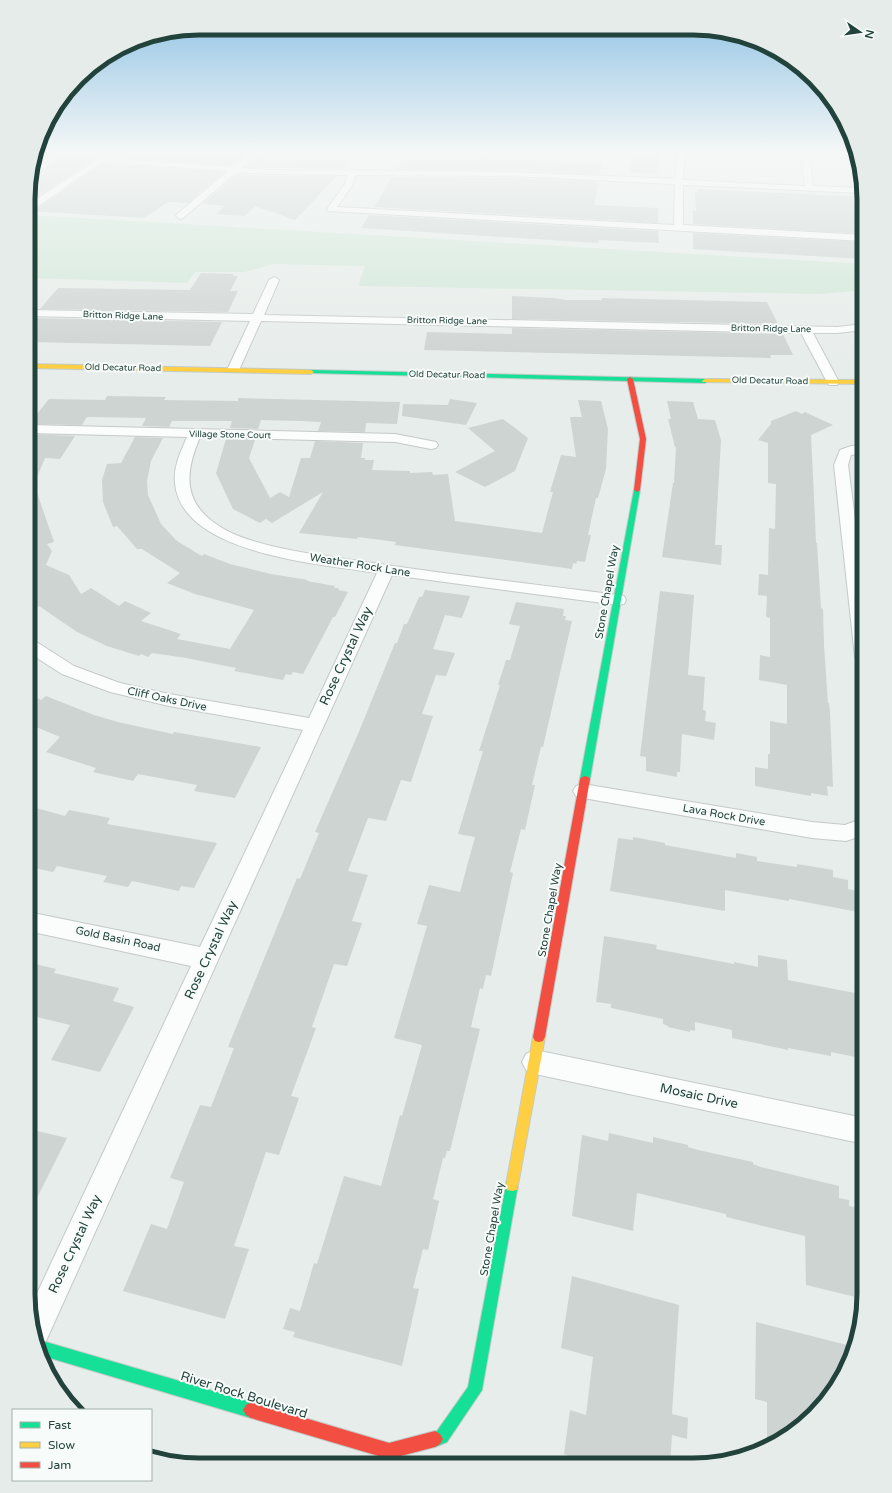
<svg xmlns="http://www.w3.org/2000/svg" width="892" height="1493" viewBox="0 0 892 1493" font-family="'Varela Round',sans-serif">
<rect width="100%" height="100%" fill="#e7edea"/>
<polygon fill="#d0e7d7" points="29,215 864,264 864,290 821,294 358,286 365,266 274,264 245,272 195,272 187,283 29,278"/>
<g fill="#ced4d2">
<polygon points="75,152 185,152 243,157 232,165 100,156 29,202 30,177 64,156"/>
<polygon points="643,152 662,152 657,174 629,172 634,155 642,155"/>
<polygon points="256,158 283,159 354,159 344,169 246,167"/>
<polygon points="476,158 510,159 602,164 600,174 511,170 397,170 403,159 476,160"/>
<polygon points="102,164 224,172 188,203 168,202 144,218 29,211 35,210"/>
<polygon points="238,174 270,176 337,176 295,220 255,206 245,216 216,214 225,206 202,204"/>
<polygon points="392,177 511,178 599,182 594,205 658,208 658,223 374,207"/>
<polygon points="697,189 864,197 864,234 693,224 693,211 696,211 695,191 697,192"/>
<polygon points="369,215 658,231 659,243 599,240 598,243 361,228"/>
<polygon points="693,233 864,242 864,259 693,249"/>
<polygon points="201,273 234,274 233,276 238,276 230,291 238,291 237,293 228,312 40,309 58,288 190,290"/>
<polygon points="512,296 553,298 566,300 602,300 602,298 767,302 778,324 512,319"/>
<polygon points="32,318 222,322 210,346 29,342 29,321"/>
<polygon points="512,328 783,334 793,355 770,355 771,358 424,350 427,332 512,334"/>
<polygon points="107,396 166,397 164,400 238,401 238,398 400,402 397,424 366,423 365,432 318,431 321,422 300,421 261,420 258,429 230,428 232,421 172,421 169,427 142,426 146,418 87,417 82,425 29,424 49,399 105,400"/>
<polygon points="450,399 477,403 466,425 402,416 403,404 448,405"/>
<polygon points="578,400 601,401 608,429 606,469 598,498 596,498 588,535 591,535 585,562 577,561 576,564 573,563 572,569 395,545 396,542 358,537 357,539 299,533 323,492 272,523 266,519 260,523 233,509 216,473 226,439 255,440 249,458 270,498 280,492 289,497 301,458 310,458 315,441 363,443 361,458 365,458 365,460 374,460 372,470 410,471 410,473 432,472 433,475 448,474 455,521 542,533 553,492 550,492 561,455 576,457 570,417 582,417"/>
<polygon points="667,401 693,402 698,419 715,420 721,440 715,545 722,545 721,565 662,557 673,483 674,483 676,447 675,447 668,419 671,419"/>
<polygon points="796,411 802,414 805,412 833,425 811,435 815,518 816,543 817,543 821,608 823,609 824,645 828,703 829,703 830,712 833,787 827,786 828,796 811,793 811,796 755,786 755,767 768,769 768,754 770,754 770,721 787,724 787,685 759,680 760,655 770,657 770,618 766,617 767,596 758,595 759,574 768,575 769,528 775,529 776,484 768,483 768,443 758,440 771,424 771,421"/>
<polygon points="503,419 528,438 515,471 485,487 455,472 495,451 468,428"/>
<polygon points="29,434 75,436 60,459 45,458 34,484 54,542 47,544 52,551 46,565 69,575 81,594 91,588 119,606 125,601 151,613 141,621 181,634 177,639 230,649 254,610 195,594 167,583 180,573 142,549 137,549 117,526 113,527 103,502 102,480 107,464 121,463 135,437 163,438 151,461 147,481 148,495 161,524 177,541 202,556 204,554 230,564 271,574 308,580 307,581 335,586 334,588 339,588 338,590 348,592 335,617 333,617 303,674 293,672 291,675 286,674 283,680 234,671 236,668 186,658 152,653 148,657 141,654 139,656 107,646 77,632 39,606 38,607 31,600 29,605"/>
<polygon points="425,590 470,596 462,618 445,615 433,649 455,653 446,676 436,675 422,714 433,716 411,782 401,780 386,821 368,818 348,871 368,875 352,921 362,923 347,966 334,964 312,1027 316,1028 291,1096 299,1098 279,1155 266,1152 234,1246 249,1249 225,1319 123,1291 151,1224 167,1229 184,1182 170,1178 200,1105 211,1107 234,1048 228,1047 297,878 300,879 319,833 315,832 358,734 395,643 397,643 404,624 407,624 419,597 422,597"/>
<polygon points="660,591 694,595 688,675 705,677 703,710 706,711 705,721 716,723 714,740 682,734 680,772 677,772 677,777 646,771 646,757 640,756"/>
<polygon points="516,602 564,609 563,616 566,616 565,620 572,621 543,747 541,747 532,785 535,785 525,830 521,829 510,872 513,873 491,976 486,975 483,989 480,988 471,1027 480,1029 450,1151 447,1151 445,1158 443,1158 433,1199 439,1201 428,1250 423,1249 413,1288 419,1289 402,1366 293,1337 295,1332 283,1329 290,1308 300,1311 314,1263 317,1264 344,1176 381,1186 400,1115 402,1116 422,1045 394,1038 427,926 417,924 429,885 460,892 475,837 458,834 483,751 479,751 500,685 498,685 506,660 510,660 520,626 509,624"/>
<polygon points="29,693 41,700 46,696 94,715 118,722 173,734 174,732 261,747 235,798 194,791 197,785 138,774 133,781 93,772 96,768 46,752 60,737 29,724"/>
<polygon points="29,806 65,816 69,810 110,818 107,824 217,843 194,888 181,886 179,891 132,881 128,887 103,882 107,876 57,866 53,872 29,867"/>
<polygon points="633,837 665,843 665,845 736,858 736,853 757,857 757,861 797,867 797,864 833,870 833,877 848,880 848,889 864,892 864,913 789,899 789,901 725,890 725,911 610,891 618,838 633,840"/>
<polygon points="604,936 657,945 656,949 734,964 734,962 758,967 758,955 787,960 788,980 855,993 860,1058 831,1052 831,1056 788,1048 788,1050 732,1038 732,1030 695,1022 695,1031 690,1030 690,1032 668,1027 668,1026 663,1024 663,1019 611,1008 611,1004 596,1002"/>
<polygon points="35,964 56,969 54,973 119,988 113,1001 134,1007 100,1072 51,1060 70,1025 28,1015 28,976"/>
<polygon points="28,1129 67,1138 28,1216"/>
<polygon points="609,1133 653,1143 653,1137 688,1145 688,1147 698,1150 753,1162 753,1164 761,1167 839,1186 839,1198 849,1200 849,1206 864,1209 864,1299 806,1285 805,1236 726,1217 726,1214 637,1193 633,1231 572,1216 582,1135 608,1141"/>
<polygon points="572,1276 679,1305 672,1414 688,1418 687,1439 672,1435 670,1465 598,1465 564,1454 570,1410 586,1415 593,1357 561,1348"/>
<polygon points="756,1322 855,1347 829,1398 797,1429 767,1447 767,1402 755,1399"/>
</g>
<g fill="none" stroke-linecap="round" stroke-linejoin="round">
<defs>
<g id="street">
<path d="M251,152H260L242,168L270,170L511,172L675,179L677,152H685L683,180L805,186L801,152H809L813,186L862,188L863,193L683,185V225L864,235V241L328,211L327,209L345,184L347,175L270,174L237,172L183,218L180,219L176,216L177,214L228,171L102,162L34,209H29V204L100,158L233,167ZM355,175L511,176L675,184L674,225L337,207L353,184Z"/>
<polygon points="274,277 279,280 264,315 837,327 864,324 864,330 837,333 813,333 839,382 837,385 829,385 827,382 801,333 261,321 239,370 237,372 229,372 227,370 250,321 29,316 29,310 253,314 269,280"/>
<path d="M29,425L395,434L436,442L438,445L436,448L431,449L395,442L200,437C189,463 182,490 203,513C216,527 236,536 253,541C289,552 328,556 366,562C450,575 534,584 618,595L624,596L626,600L624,604L618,605L392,575L46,1341L38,1344L31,1306L191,966L28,931V912L200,947L303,730L169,706L110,692L62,674L29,653V640L35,641L74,666L120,683L169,694L309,718L377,573C323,564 181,555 175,483C173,467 181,451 187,437L29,433Z"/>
<polygon points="864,445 864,453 851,455 848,465 864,589 864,663 858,661 855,657 834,465 840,450 851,446"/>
<polygon points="583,784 812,822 845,825 864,818 864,835 846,841 812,838 583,798 576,796 573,791 576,786"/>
<polygon points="535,1050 864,1118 864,1144 535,1074 526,1070 522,1062 526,1054"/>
</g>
<g id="fast">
<polygon points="311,370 705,379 708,381 705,383 309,373 309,371"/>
<polygon points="637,488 640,490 590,779 588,781 582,781 580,779 634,490"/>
<polygon points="512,1179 517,1180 518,1185 482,1390 447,1442 435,1447 430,1444 427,1439 430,1434 437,1431 468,1387 506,1185 507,1180"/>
<polygon points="37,1340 39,1340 251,1402 256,1405 259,1410 256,1415 251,1418 40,1355"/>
</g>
<g id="slow">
<polygon points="29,364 311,370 314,372 311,374 29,368"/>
<polygon points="705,379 864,380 864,384 703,382 702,381"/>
<polygon points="539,1032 543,1033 545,1037 518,1185 517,1190 512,1191 507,1190 506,1185 533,1037 535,1033"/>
</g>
<g id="jam">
<polygon points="630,377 633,379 646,439 640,490 637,492 634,490 640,439 627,379"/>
<polygon points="585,776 588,777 590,779 545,1037 543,1041 539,1042 535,1041 533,1037 580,779 582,777"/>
<polygon points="251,1402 389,1443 435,1431 440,1434 443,1439 440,1444 435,1447 389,1459 251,1418 246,1415 243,1410 246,1405"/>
</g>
</defs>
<use href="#street" stroke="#c4cac8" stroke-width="2"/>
<use href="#fast" stroke="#c3cbc8" stroke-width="2"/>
<use href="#slow" stroke="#c3cbc8" stroke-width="2"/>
<use href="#jam" stroke="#c3cbc8" stroke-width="2"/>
<use href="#street" fill="#fbfcfc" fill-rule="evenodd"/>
<use href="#fast" fill="#16e098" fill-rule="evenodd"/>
<use href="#slow" fill="#ffcf43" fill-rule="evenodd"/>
<use href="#jam" fill="#f24e42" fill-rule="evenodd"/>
</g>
<linearGradient id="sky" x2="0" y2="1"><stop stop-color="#8dc1e4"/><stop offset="0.42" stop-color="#f4f7f6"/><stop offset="1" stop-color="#f4f7f6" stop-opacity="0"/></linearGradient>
<rect width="892" height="361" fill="url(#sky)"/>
<g text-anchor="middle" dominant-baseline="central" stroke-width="4" stroke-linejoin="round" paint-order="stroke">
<g font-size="9" fill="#22433c" stroke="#f7fbf9">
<text transform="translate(123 316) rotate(2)">Britton Ridge Lane</text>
<text transform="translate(447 321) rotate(1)">Britton Ridge Lane</text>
<text transform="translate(771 329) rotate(1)">Britton Ridge Lane</text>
<text transform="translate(123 368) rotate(1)">Old Decatur Road</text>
<text transform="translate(447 375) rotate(1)">Old Decatur Road</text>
<text transform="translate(770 381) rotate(1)">Old Decatur Road</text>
<text transform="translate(230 435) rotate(1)">Village Stone Court</text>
</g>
<g font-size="11" fill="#22433c" stroke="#f7fbf9">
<text transform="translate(360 565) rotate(9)">Weather Rock Lane</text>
<text transform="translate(607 592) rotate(-80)">Stone Chapel Way</text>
<text transform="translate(167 699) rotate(12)">Cliff Oaks Drive</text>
<text transform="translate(724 815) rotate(10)">Lava Rock Drive</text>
<text transform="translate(550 910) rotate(-80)">Stone Chapel Way</text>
<text transform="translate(118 939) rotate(12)">Gold Basin Road</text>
<text transform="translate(492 1229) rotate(-80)">Stone Chapel Way</text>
</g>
<g font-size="13" fill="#22433c" stroke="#f7fbf9">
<text transform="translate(346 656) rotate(-65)">Rose Crystal Way</text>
<text transform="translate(211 950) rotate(-65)">Rose Crystal Way</text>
<text transform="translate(699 1096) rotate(12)">Mosaic Drive</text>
<text transform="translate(75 1244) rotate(-65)">Rose Crystal Way</text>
<text transform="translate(244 1395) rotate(17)">River Rock Boulevard</text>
</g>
</g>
<path d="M0 0H892V1493H0ZM199 35H693A164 164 0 0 1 857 199V1294A164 164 0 0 1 693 1458H199A164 164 0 0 1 35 1294V199A164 164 0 0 1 199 35Z" fill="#e6ecea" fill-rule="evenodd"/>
<path fill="none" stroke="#22433c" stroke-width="5" d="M199 35H693A164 164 0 0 1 857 199V1294A164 164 0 0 1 693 1458H199A164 164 0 0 1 35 1294V199A164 164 0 0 1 199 35Z"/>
<rect x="12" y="1409" width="140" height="72" fill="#f7fbf9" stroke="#a2b1ad"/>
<rect x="20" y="1422" width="20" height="6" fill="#16e098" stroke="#a2b1ad"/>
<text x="48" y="1429" font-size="12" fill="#22433c">Fast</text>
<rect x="20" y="1442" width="20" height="6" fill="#ffcf43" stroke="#a2b1ad"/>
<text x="48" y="1449" font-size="12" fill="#22433c">Slow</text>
<rect x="20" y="1462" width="20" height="6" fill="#f24e42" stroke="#a2b1ad"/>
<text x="48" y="1469" font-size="12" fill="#22433c">Jam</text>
<g transform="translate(860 32) rotate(103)" stroke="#f7fbf9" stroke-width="3" paint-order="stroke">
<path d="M0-3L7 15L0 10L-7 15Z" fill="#22433c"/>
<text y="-6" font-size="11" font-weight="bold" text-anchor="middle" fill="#22433c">N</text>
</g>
</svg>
